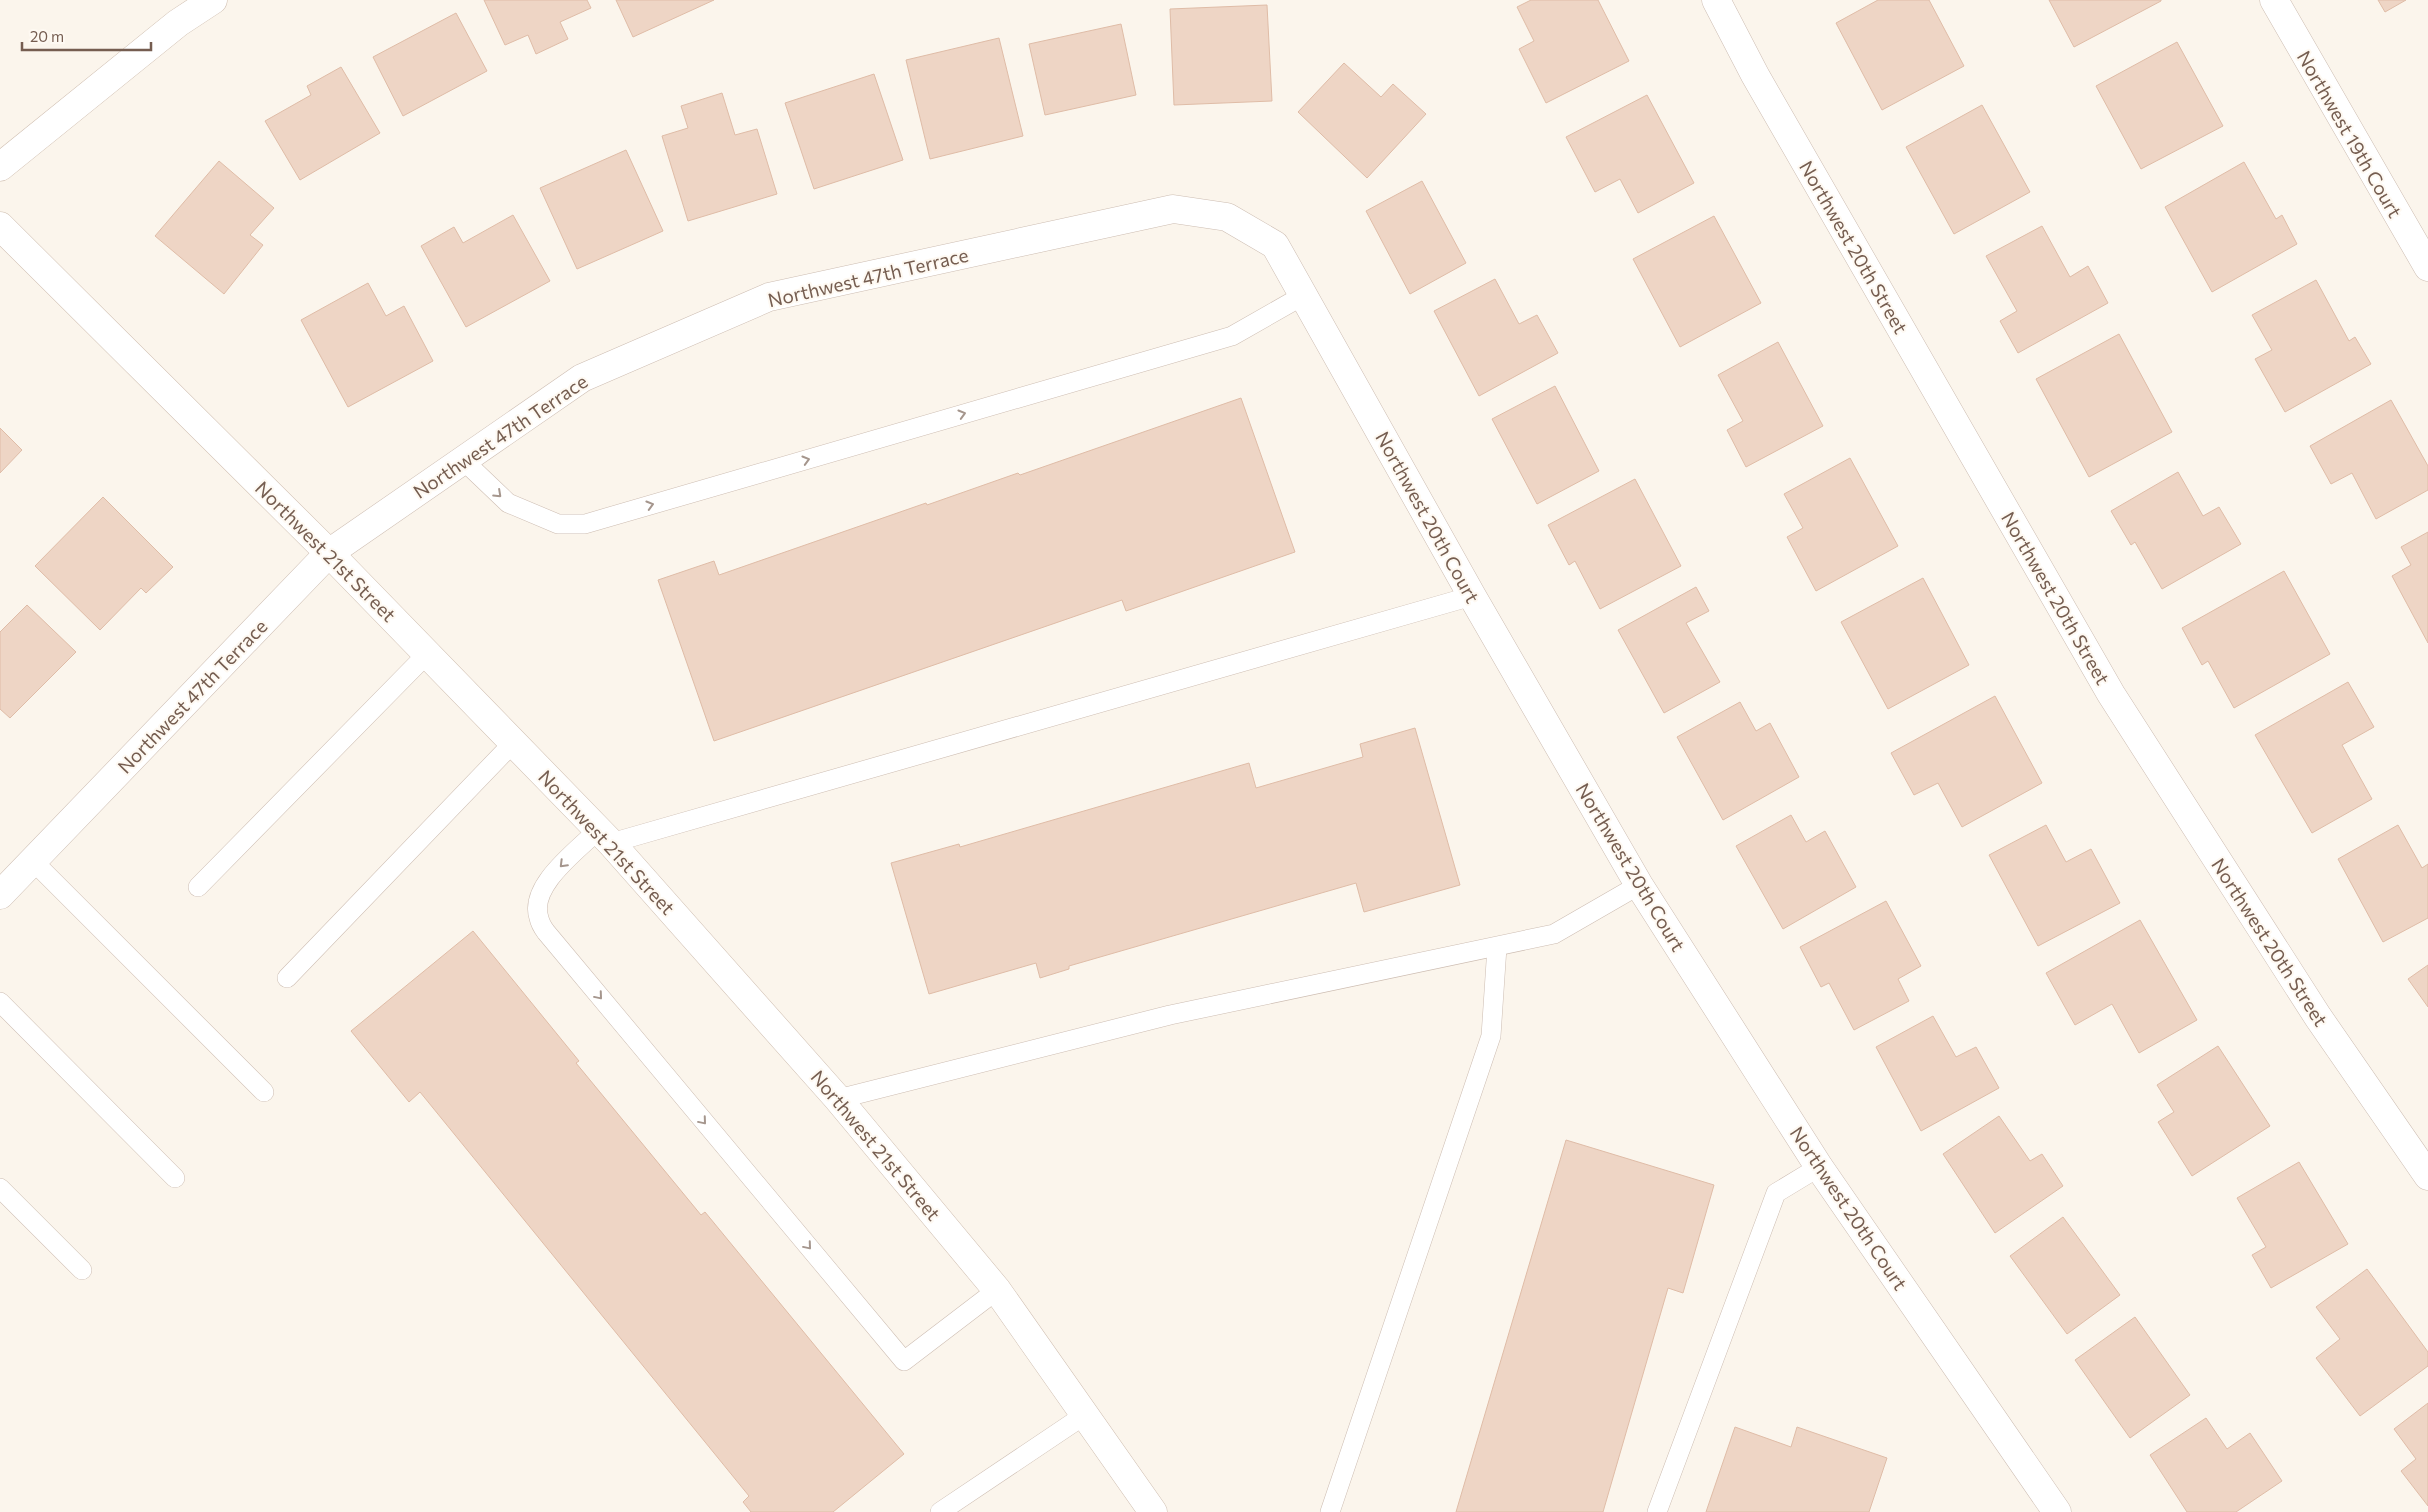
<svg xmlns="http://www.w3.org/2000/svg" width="2428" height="1512" viewBox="0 0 2428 1512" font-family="Commissioner,sans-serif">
<rect width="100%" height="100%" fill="#fbf5ec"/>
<g fill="#eed5c5" stroke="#dfbca7">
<polygon points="484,0 587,0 591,8 560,22 568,39 536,54 528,35 505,45"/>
<polygon points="616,0 714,0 633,37"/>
<polygon points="1531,0 1598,0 1629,61 1546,103 1519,49 1534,41 1517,7"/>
<polygon points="1878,0 1929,0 1964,66 1882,110 1836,23"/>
<polygon points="2049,0 2161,0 2161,1 2074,47"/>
<polygon points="2378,0 2406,0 2385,12"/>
<polygon points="1267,5 1272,101 1174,105 1170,9"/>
<polygon points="456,13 487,71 403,116 373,57"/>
<polygon points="1121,24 1136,95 1045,115 1029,44"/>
<polygon points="999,38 1023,136 930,159 906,60"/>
<polygon points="2177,42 2223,126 2141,169 2096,86"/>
<polygon points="1344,63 1381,97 1393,84 1426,114 1367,178 1298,112"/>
<polygon points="341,67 380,133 300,180 265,121 311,95 307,86"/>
<polygon points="874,74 903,160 814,189 785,103"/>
<polygon points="722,93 735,135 757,129 777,194 688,221 662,136 688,128 681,106"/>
<polygon points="1647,95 1694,183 1638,213 1620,179 1595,192 1566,137"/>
<polygon points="1982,105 2030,192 1954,234 1906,147"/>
<polygon points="626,150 663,231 577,269 540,188"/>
<polygon points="219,161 274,208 250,235 263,245 224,294 155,236"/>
<polygon points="2244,162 2276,219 2282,215 2297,244 2212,292 2165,207"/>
<polygon points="1422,181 1466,263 1410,294 1366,211"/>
<polygon points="513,215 550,281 466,327 421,246 454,227 463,243"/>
<polygon points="1714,216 1761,303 1680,347 1633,259"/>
<polygon points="2042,226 2070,277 2088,266 2108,303 2018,353 2000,321 2017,311 1986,256"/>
<polygon points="1495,279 1519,324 1537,315 1558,353 1479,396 1434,311"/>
<polygon points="2316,280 2349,341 2355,337 2371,364 2285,412 2255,359 2272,350 2252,315"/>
<polygon points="368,283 386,316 404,306 433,361 348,407 301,320"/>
<polygon points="2119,334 2172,432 2089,477 2036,379"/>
<polygon points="1778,342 1823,426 1746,467 1727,430 1743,421 1718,375"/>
<polygon points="1555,386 1599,471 1537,504 1492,419"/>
<polygon points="1241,398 1295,552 1126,611 1122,600 714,741 658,580 714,561 719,575 926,503 927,505 1018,473 1020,475"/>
<polygon points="2391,400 2428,466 2428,490 2376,519 2352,473 2331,484 2310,446"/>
<polygon points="0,428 22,450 0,473"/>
<polygon points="1850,458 1898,546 1816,591 1787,537 1803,528 1784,494"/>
<polygon points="2178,472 2203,516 2219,507 2241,544 2162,589 2135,542 2131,545 2111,511"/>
<polygon points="1635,479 1681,566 1600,609 1575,561 1569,565 1548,525"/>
<polygon points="103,497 173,567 146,593 141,588 100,630 35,566"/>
<polygon points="2428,532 2428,643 2392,576 2411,565 2401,547"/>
<polygon points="2284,571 2330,654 2234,708 2208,661 2202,665 2182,628"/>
<polygon points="1923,578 1969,665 1888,709 1841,622"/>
<polygon points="1696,587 1709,611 1686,623 1720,682 1664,713 1618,630"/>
<polygon points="27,605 76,652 10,718 0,709 0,632"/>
<polygon points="2348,682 2374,727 2342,745 2372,799 2312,833 2255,735"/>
<polygon points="1995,696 2042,783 1962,827 1938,783 1914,795 1891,753"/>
<polygon points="1740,702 1756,731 1770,723 1799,777 1723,820 1677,737"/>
<polygon points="1415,728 1460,885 1364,912 1356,883 1069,966 1069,969 1040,978 1036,963 929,994 891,863 959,844 960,847 1249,763 1256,788 1363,757 1360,744"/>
<polygon points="1791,815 1806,842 1825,831 1856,887 1783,929 1736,846"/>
<polygon points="2046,825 2066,862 2091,849 2120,903 2038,946 1989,855"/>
<polygon points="2398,825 2422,868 2428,864 2428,918 2383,942 2338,859"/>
<polygon points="1886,901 1921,966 1898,979 1909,1001 1854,1030 1829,983 1821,987 1800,947"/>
<polygon points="2140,920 2197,1020 2139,1053 2112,1004 2075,1025 2046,973"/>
<polygon points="473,931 579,1061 576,1063 701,1215 705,1212 904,1454 833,1512 751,1512 743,1502 749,1496 420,1092 409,1102 351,1031"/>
<polygon points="2428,965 2428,1007 2408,979"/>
<polygon points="1933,1016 1956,1057 1976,1047 1999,1088 1921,1131 1876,1047"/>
<polygon points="2218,1046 2270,1126 2192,1176 2158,1122 2174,1112 2157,1085"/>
<polygon points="1999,1116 2030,1161 2042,1154 2063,1186 1995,1233 1943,1154"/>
<polygon points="1566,1140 1714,1185 1683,1293 1668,1288 1603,1512 1456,1512"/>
<polygon points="2299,1162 2348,1244 2271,1288 2252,1255 2266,1247 2237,1198"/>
<polygon points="2063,1217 2120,1295 2067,1334 2010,1256"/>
<polygon points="2367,1269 2428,1352 2428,1366 2360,1416 2316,1358 2340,1339 2316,1307"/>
<polygon points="2135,1317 2190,1395 2130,1438 2075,1360"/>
<polygon points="2428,1403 2428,1506 2401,1471 2416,1459 2394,1429"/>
<polygon points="2206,1418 2227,1449 2250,1433 2282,1481 2236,1512 2187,1512 2150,1455"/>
<polygon points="1735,1427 1791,1447 1797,1427 1887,1458 1869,1512 1706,1512"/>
</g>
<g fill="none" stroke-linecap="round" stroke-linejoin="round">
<defs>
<g id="lane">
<polyline points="463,460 508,503 558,524 585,524 1232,336 1304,295"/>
<path d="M598,830C578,850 528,886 539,918C540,923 543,928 546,932L904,1361L997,1290"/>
<polyline points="611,843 1472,596"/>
<polyline points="33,861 264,1092"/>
<polyline points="198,887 427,654"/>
<polyline points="287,978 513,743"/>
<polyline points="0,1002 175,1178"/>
<polyline points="838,1099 1170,1015 1554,934 1639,885"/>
<polyline points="0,1188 82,1270"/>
<polyline points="940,1512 1086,1414"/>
<polyline points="1330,1512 1491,1036 1497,947"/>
<polyline points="1657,1512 1776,1193 1819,1167"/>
</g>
<g id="street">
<polyline points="1716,0 1755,75 2111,694 2318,1017 2428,1176"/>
<polyline points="2274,0 2428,267"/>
<polyline points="0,895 329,553 582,378 769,297 1173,209 1227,217 1275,245 1472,596 1639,885 1819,1167 2057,1512"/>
</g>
<g id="secondary">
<polyline points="0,167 178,23 213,0"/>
<polyline points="0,226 329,553 611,843 838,1099 997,1290 1153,1512"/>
</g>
</defs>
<use href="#lane" stroke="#cdbdb2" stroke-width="20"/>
<use href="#street" stroke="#cdbdb2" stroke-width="29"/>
<use href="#secondary" stroke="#cfbeb0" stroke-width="29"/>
<use href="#lane" stroke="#fff" stroke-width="19"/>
<use href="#street" stroke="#fff" stroke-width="28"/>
<use href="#secondary" stroke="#fff" stroke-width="28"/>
</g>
<defs><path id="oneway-chevron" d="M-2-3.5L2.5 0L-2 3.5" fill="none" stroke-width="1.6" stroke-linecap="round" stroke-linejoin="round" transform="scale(1.25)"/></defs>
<g stroke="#a5968d">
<use href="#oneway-chevron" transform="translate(962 414) rotate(-16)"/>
<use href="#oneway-chevron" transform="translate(806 460) rotate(-16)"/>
<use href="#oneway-chevron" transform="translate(498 494) rotate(43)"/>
<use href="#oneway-chevron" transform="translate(650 505) rotate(-16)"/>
<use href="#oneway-chevron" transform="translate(563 864) rotate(135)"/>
<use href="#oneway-chevron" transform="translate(599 996) rotate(50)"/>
<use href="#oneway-chevron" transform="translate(703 1121) rotate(50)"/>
<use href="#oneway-chevron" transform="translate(808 1246) rotate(50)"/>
</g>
<g text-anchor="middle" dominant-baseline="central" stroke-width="4" stroke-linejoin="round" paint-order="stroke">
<g font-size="19" fill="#755d50" stroke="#fef9f2">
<text transform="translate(2350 134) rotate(60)">Northwest 19th Court</text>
<text transform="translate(1854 247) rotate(60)">Northwest 20th Street</text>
<text transform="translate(868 277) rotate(-13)">Northwest 47th Terrace</text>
<text transform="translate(500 436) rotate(-34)">Northwest 47th Terrace</text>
<text transform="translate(1428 517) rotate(61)">Northwest 20th Court</text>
<text transform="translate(326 551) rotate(45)">Northwest 21st Street</text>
<text transform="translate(2056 598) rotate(60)">Northwest 20th Street</text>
<text transform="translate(192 696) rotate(-46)">Northwest 47th Terrace</text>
<text transform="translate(607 842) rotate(47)">Northwest 21st Street</text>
<text transform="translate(1631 867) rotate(59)">Northwest 20th Court</text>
<text transform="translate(2270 942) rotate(57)">Northwest 20th Street</text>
<text transform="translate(876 1145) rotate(50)">Northwest 21st Street</text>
<text transform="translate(1849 1208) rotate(56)">Northwest 20th Court</text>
</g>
</g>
<path d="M22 42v8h129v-8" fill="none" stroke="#755d50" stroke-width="2.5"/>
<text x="30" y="42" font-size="15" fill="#755d50" stroke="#fef9f2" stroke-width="4" paint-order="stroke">20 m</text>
</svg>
